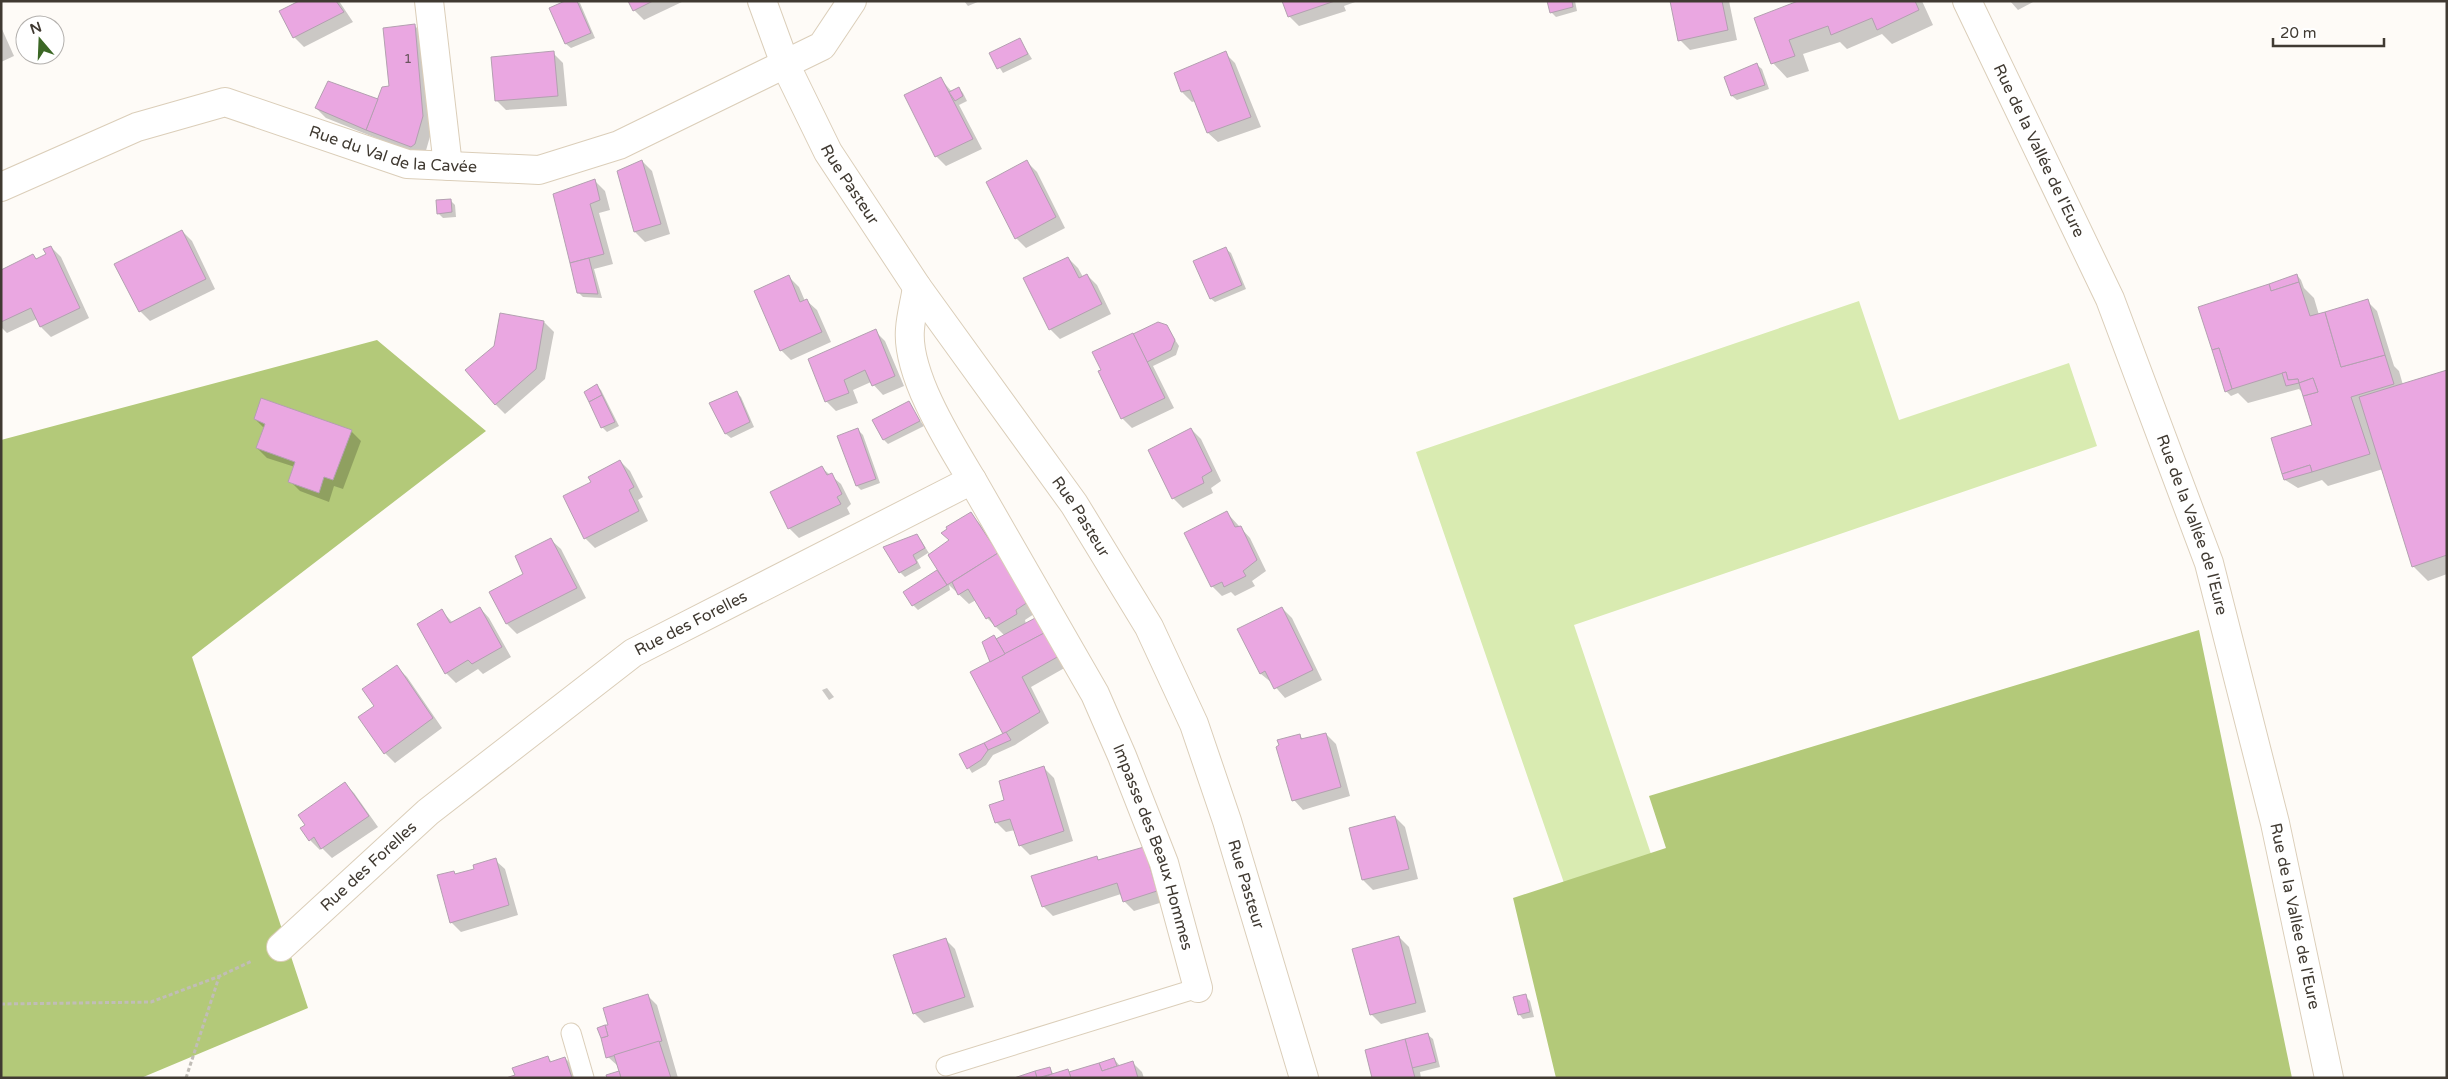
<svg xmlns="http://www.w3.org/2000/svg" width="2448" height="1079" viewBox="0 0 2448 1079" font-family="'Varela Round',sans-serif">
<rect width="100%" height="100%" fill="#fefbf7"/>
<polygon fill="#d9ebb1" points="1859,301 1899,420 2069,363 2097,446 1574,625 1651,854 1564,883 1416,452"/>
<g fill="#b3c979">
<polygon points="377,340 486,431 192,657 308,1008 141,1078 1,1078 1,440"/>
<polygon points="2199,630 2292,1078 1556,1078 1513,898 1666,848 1649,796"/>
</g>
<g fill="#0003">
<polygon points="301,1 339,1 353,22 304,47 294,37"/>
<polygon points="568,1 580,3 595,38 571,48 566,44"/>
<polygon points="629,1 684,1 644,20 634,10"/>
<polygon points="964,1 980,1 968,6"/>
<polygon points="1284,1 1358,1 1344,6 1346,11 1299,26 1289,16"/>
<polygon points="1549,1 1575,1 1577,11 1556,17 1551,12"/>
<polygon points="1671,1 1729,1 1737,40 1690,50 1680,40"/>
<polygon points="1801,1 1922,1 1933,25 1892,44 1882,34 1847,49 1840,42 1803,54 1809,71 1787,78 1773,63"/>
<polygon points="2010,1 2035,1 2018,10"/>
<polygon points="414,25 424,35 433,126 425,154 421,156 326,118 316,108 379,101 390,87"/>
<polygon points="1,27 14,56 1,62"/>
<polygon points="1020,40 1032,59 1003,73 991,54"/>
<polygon points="553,53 563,63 567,106 506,110 496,100"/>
<polygon points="1225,53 1235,63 1261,127 1218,142 1208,133 1196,101 1192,102 1182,92"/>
<polygon points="1757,65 1762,69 1769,89 1737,100 1732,96 1726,78"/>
<polygon points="940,78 952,92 959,88 963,93 967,101 959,105 982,149 946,166 936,156"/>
<polygon points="642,161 652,171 670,234 645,242 635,232"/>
<polygon points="1027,162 1037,172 1065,228 1026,248 1016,238"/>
<polygon points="595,181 605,191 610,210 599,213 613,264 594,269 602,298 583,297 578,292 571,263"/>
<polygon points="450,200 455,205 456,217 443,218 438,213"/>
<polygon points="182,231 192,241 215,289 150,321 140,311"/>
<polygon points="51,247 61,257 89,318 51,337 41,327 37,319 7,333 1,327 1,271 48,255"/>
<polygon points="1226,249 1231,253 1246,289 1215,302 1210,298"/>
<polygon points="1068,258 1078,268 1083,277 1087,275 1097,285 1111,314 1060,339 1050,329"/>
<polygon points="2297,275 2301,280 2304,288 2314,298 2319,315 2367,301 2377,311 2394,366 2399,371 2403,385 2447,372 2447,574 2428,581 2413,566 2383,469 2328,486 2322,480 2298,488 2285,480 2314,426 2304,394 2299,389 2248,403 2238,393 2231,396 2226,391"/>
<polygon points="789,277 799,287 805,301 807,301 817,310 831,342 791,360 781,350"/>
<polygon points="544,322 554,332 545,379 505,414 495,404"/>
<polygon points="1166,326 1179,346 1176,355 1153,366 1174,408 1132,428 1122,418 1100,371"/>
<polygon points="875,331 885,341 904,386 883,395 871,382 853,390 858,403 836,411 826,401"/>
<polygon points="597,386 601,390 619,426 607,432 602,427"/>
<polygon points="736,392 741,397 754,427 731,438 726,434 711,404"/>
<polygon points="908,403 924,426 888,444 884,440"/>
<polygon points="255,419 351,431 361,441 343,489 334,486 329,502 300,491 290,481 295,467 267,458 257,448 264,428"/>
<polygon points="1191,429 1201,439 1221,481 1211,488 1213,493 1183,508 1173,498"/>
<polygon points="858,430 863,435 880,483 861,490 857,486"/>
<polygon points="620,461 630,471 643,497 638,500 648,521 595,548 585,538 564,497 593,482"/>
<polygon points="822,468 841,484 851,504 847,508 850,514 799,538 789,528 772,493"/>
<polygon points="1227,513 1250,538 1266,571 1252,581 1255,586 1235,596 1231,592 1222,596 1212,586"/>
<polygon points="970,514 980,524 1037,612 1025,620 1026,624 1068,666 1031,687 1049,723 1015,745 993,755 986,765 972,773 961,755 1005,734 991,662 994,636 997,640 1005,636 987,618 976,600 969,604 949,585 950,590 918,610 913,605 937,572 943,576 928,553 917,560 921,568 905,577 900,572 916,536 921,540 930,555 950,541"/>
<polygon points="551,540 561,549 586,598 517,634 507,624 490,592 524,575"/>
<polygon points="480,608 489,618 511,657 483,674 478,669 456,683 446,673 442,611 453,623"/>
<polygon points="1282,608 1292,618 1322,680 1285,698 1272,683 1261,674 1239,630"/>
<polygon points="397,667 407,677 442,728 395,763 385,753 360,718 376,706"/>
<polygon points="827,688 834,697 829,700 822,690"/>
<polygon points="1326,734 1336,744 1350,796 1303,810 1294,800 1299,735 1304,740"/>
<polygon points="1044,768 1054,778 1073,841 1030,855 1020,845 1015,830 1006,832 996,822 1006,801"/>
<polygon points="344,783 354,793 378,827 332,858 322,848 320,850 310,840"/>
<polygon points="1395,817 1405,827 1418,879 1373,890 1363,880 1350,829"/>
<polygon points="1143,849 1153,859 1166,901 1134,911 1124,901 1121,894 1053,916 1043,906 1096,858 1100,861"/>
<polygon points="495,860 505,869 518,915 461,932 451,922 453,872 456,875 476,870"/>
<polygon points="1399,937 1409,947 1426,1012 1381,1024 1371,1014"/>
<polygon points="945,939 955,949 974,1007 924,1023 914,1013"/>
<polygon points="647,995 657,1005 678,1078 608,1078 621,1071 619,1067 608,1057 610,1026"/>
<polygon points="1525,996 1530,1001 1534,1017 1523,1019 1519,1014"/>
<polygon points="1428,1035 1433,1039 1440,1067 1420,1072 1421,1078 1373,1078"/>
<polygon points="548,1058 552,1062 565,1058 575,1068 578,1078 511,1078"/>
<polygon points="1114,1059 1120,1066 1132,1062 1142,1072 1144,1078 1018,1078 1049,1068 1055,1076"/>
</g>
<g fill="#eaa7e1" stroke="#b3a0b0">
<polygon points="299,1 336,1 344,12 293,38 279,11"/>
<polygon points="565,1 577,1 591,33 565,44 549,8"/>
<polygon points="628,1 653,1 633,11"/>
<polygon points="1282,1 1335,1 1288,17"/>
<polygon points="1547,1 1572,1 1573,7 1550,13"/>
<polygon points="1670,1 1722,1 1728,30 1678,41"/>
<polygon points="1798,1 1915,1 1919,10 1877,30 1872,18 1831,35 1828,26 1789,40 1795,56 1771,64 1754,18"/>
<polygon points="415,24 423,116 415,144 411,147 366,130 382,87 389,86 383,28"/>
<polygon points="1020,38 1028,54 997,69 989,53"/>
<polygon points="554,51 558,96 495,101 491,57"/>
<polygon points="1226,51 1251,117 1207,133 1190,90 1181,92 1174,73"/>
<polygon points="1757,63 1765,85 1731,96 1724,77"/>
<polygon points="941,77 973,139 935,157 904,95"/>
<polygon points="328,81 378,99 366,130 315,108"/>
<polygon points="959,87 963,96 955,101 949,92"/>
<polygon points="642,160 661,224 634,232 617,171"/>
<polygon points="1027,160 1056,217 1015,239 986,182"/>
<polygon points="595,179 600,200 590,204 604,254 570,263 553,194"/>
<polygon points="451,199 452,212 437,214 436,200"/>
<polygon points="182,230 206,279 139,312 114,264"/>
<polygon points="51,246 80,308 40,327 31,308 1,322 1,270 33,254 36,259 46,254 43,249"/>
<polygon points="1226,247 1242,285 1210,299 1193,261"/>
<polygon points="1068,257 1079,278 1087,274 1102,304 1049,330 1023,278"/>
<polygon points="589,258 598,294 577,293 570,263"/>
<polygon points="2297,274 2299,282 2271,291 2269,284"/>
<polygon points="789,275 800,302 807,299 822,332 780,351 754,291"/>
<polygon points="2299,282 2310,316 2325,312 2341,367 2385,355 2394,384 2351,397 2370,454 2312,472 2310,465 2282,474 2271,438 2312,425 2303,396 2318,392 2313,378 2299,383 2298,379 2288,380 2286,372 2232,389 2219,348 2212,350 2198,307 2269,284 2271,291"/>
<polygon points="2368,299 2385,355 2341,367 2325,312"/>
<polygon points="500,313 544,321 536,369 495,405 465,370 494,346"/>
<polygon points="1158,322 1167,325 1175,340 1171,350 1147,362 1133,334"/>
<polygon points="876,329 895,376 872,386 865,370 844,380 849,393 825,402 808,359"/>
<polygon points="1133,333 1165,398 1121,419 1098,371 1101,370 1092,352"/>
<polygon points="2219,348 2232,389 2225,392 2212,350"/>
<polygon points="2447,370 2447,555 2412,567 2359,397"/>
<polygon points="2286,372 2288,380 2298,379 2299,383 2286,386 2282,373"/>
<polygon points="2313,378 2318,392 2303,396 2299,383"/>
<polygon points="597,384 602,395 589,402 584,392"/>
<polygon points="737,391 750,422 725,434 709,403"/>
<polygon points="602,395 615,422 601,428 589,402"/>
<polygon points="261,398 352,430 333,480 324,477 319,493 288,482 295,462 256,448 265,424 254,419"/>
<polygon points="909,401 920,421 883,440 872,420"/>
<polygon points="858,428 876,479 856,486 837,436"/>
<polygon points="1191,428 1212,471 1202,477 1204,483 1172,499 1148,450"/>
<polygon points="620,460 634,487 629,490 639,511 584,539 563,496 591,482 588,477"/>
<polygon points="2310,465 2312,472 2284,480 2282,474"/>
<polygon points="822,466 827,475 832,473 842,494 837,497 841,504 788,529 770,492"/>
<polygon points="1227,511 1235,527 1241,526 1257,560 1243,571 1246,576 1224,587 1222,582 1211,587 1184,533"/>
<polygon points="971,512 998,553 947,585 928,555 949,540 941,533 947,529 946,527"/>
<polygon points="917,534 925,548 913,555 917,563 899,573 883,547"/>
<polygon points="551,538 577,588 506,624 489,592 523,574 515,556"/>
<polygon points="998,553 1028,602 1016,610 1017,614 995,627 989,617 986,619 968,589 958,595 952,582"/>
<polygon points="937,570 947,585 912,606 903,592"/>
<polygon points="480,607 502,647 472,664 468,660 445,674 417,624 442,609 450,623"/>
<polygon points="1282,607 1313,670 1274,689 1265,671 1260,674 1237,629"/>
<polygon points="1037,617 1046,632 1005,654 996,639"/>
<polygon points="1046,632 1059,656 1022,677 1040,712 1003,734 970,672"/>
<polygon points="994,635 1005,654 990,662 982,642"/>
<polygon points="397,665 433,718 384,754 358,717 374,706 362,689"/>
<polygon points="1006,732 1011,740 988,750 984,743"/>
<polygon points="1326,733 1341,787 1292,801 1276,747 1279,745 1277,740 1300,734 1301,739"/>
<polygon points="984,743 988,750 981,760 967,769 959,754"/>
<polygon points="1044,766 1064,831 1019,846 1010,819 995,823 989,805 1004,800 999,781"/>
<polygon points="345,782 369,816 321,849 314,837 309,841 300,828 305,825 298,815"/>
<polygon points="1395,816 1409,869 1362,880 1349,828"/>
<polygon points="1144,847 1157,891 1123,902 1117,883 1042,907 1031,876 1097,856 1098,860"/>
<polygon points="496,858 509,905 450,923 437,875 454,871 455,874 474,869 473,865"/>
<polygon points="1399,936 1416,1003 1370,1015 1352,949"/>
<polygon points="946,938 965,997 913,1014 893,955"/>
<polygon points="648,994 662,1041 606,1058 601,1038 608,1036 605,1025 608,1025 603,1008"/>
<polygon points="1526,994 1530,1012 1518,1015 1513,997"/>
<polygon points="605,1025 608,1036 601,1038 597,1028"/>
<polygon points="1428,1033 1436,1062 1412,1068 1405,1039"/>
<polygon points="1405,1039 1415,1078 1372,1078 1365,1050"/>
<polygon points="659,1041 671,1078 621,1078 614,1055"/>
<polygon points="548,1056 550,1062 565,1057 572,1078 506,1078 515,1075 512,1068"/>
<polygon points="1114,1058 1117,1066 1102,1071 1099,1063"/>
<polygon points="1133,1061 1138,1078 1071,1078 1069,1072 1099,1063 1102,1071"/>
<polygon points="1050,1067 1052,1074 1037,1078 1035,1071"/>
<polygon points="1068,1069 1071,1078 1042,1078 1052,1074"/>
<polygon points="619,1071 621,1078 607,1078 606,1075"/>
<polygon points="1035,1071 1037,1078 1014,1078"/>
</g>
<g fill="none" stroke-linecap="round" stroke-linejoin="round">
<defs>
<g id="lane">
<polyline points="571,1033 584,1078"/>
<polyline points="946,1066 1198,988"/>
</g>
<g id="street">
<polyline points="429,1 448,166"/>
<path id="s1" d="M1,187L137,127L225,102L407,164L539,170L619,145L785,64"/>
<path id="s2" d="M972,480L1095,694L1122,756L1164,863L1198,988"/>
<path id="s3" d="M281,947L428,812L633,653L972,480C949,442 906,374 910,329C911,315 915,301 917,287"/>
</g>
<g id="secondary">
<path id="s4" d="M762,1L785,64L828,152L917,287L1074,504L1149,627L1194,724L1227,821L1304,1078"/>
<path id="s5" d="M1967,1L2110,299L2209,563L2275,823L2329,1078"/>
<polyline points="785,64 822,46 852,1"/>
</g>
</defs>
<use href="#lane" stroke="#dbceb9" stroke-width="21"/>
<use href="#street" stroke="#dbceb9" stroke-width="30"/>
<use href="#secondary" stroke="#dbceb9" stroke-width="30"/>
<g stroke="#c1bdb7" stroke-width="3" stroke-dasharray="4 2.5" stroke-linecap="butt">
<polyline points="1,1004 151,1002 220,976 252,961"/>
<polyline points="186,1078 219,977"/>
</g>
<use href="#lane" stroke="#fff" stroke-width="19"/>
<use href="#street" stroke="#fff" stroke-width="28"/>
<use href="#secondary" stroke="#fff" stroke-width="28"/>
</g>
<g text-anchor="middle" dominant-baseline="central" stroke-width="4" stroke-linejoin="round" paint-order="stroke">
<g font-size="14" fill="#6a555e">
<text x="408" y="58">1</text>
</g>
<g font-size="16" fill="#403a32" stroke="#fff">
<text stroke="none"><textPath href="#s1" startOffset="416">Rue du Val de la Cavée</textPath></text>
<text stroke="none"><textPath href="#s5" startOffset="166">Rue de la Vallée de l'Eure</textPath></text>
<text stroke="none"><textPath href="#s4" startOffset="204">Rue Pasteur</textPath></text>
<text stroke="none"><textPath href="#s4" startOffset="609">Rue Pasteur</textPath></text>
<text stroke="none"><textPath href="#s5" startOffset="571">Rue de la Vallée de l'Eure</textPath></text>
<text stroke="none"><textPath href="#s3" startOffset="524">Rue des Forelles</textPath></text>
<text stroke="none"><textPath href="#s2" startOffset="411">Impasse des Beaux Hommes</textPath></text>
<text stroke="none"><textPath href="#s3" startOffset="119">Rue des Forelles</textPath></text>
<text stroke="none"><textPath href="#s4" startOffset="1014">Rue Pasteur</textPath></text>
<text stroke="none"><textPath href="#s5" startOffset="976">Rue de la Vallée de l'Eure</textPath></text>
</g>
</g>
<rect width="2448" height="1079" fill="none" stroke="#403a32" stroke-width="5"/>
<g transform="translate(40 40) rotate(341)"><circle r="24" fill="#ffffff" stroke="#b3b0ad"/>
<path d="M0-4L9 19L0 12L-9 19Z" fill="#3b6725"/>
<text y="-8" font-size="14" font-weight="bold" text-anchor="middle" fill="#403a32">N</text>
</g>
<path d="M2273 38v8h111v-8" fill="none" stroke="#403a32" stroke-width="2.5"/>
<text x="2280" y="38" font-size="15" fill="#403a32" stroke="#ffffff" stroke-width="4" paint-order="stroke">20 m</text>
</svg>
